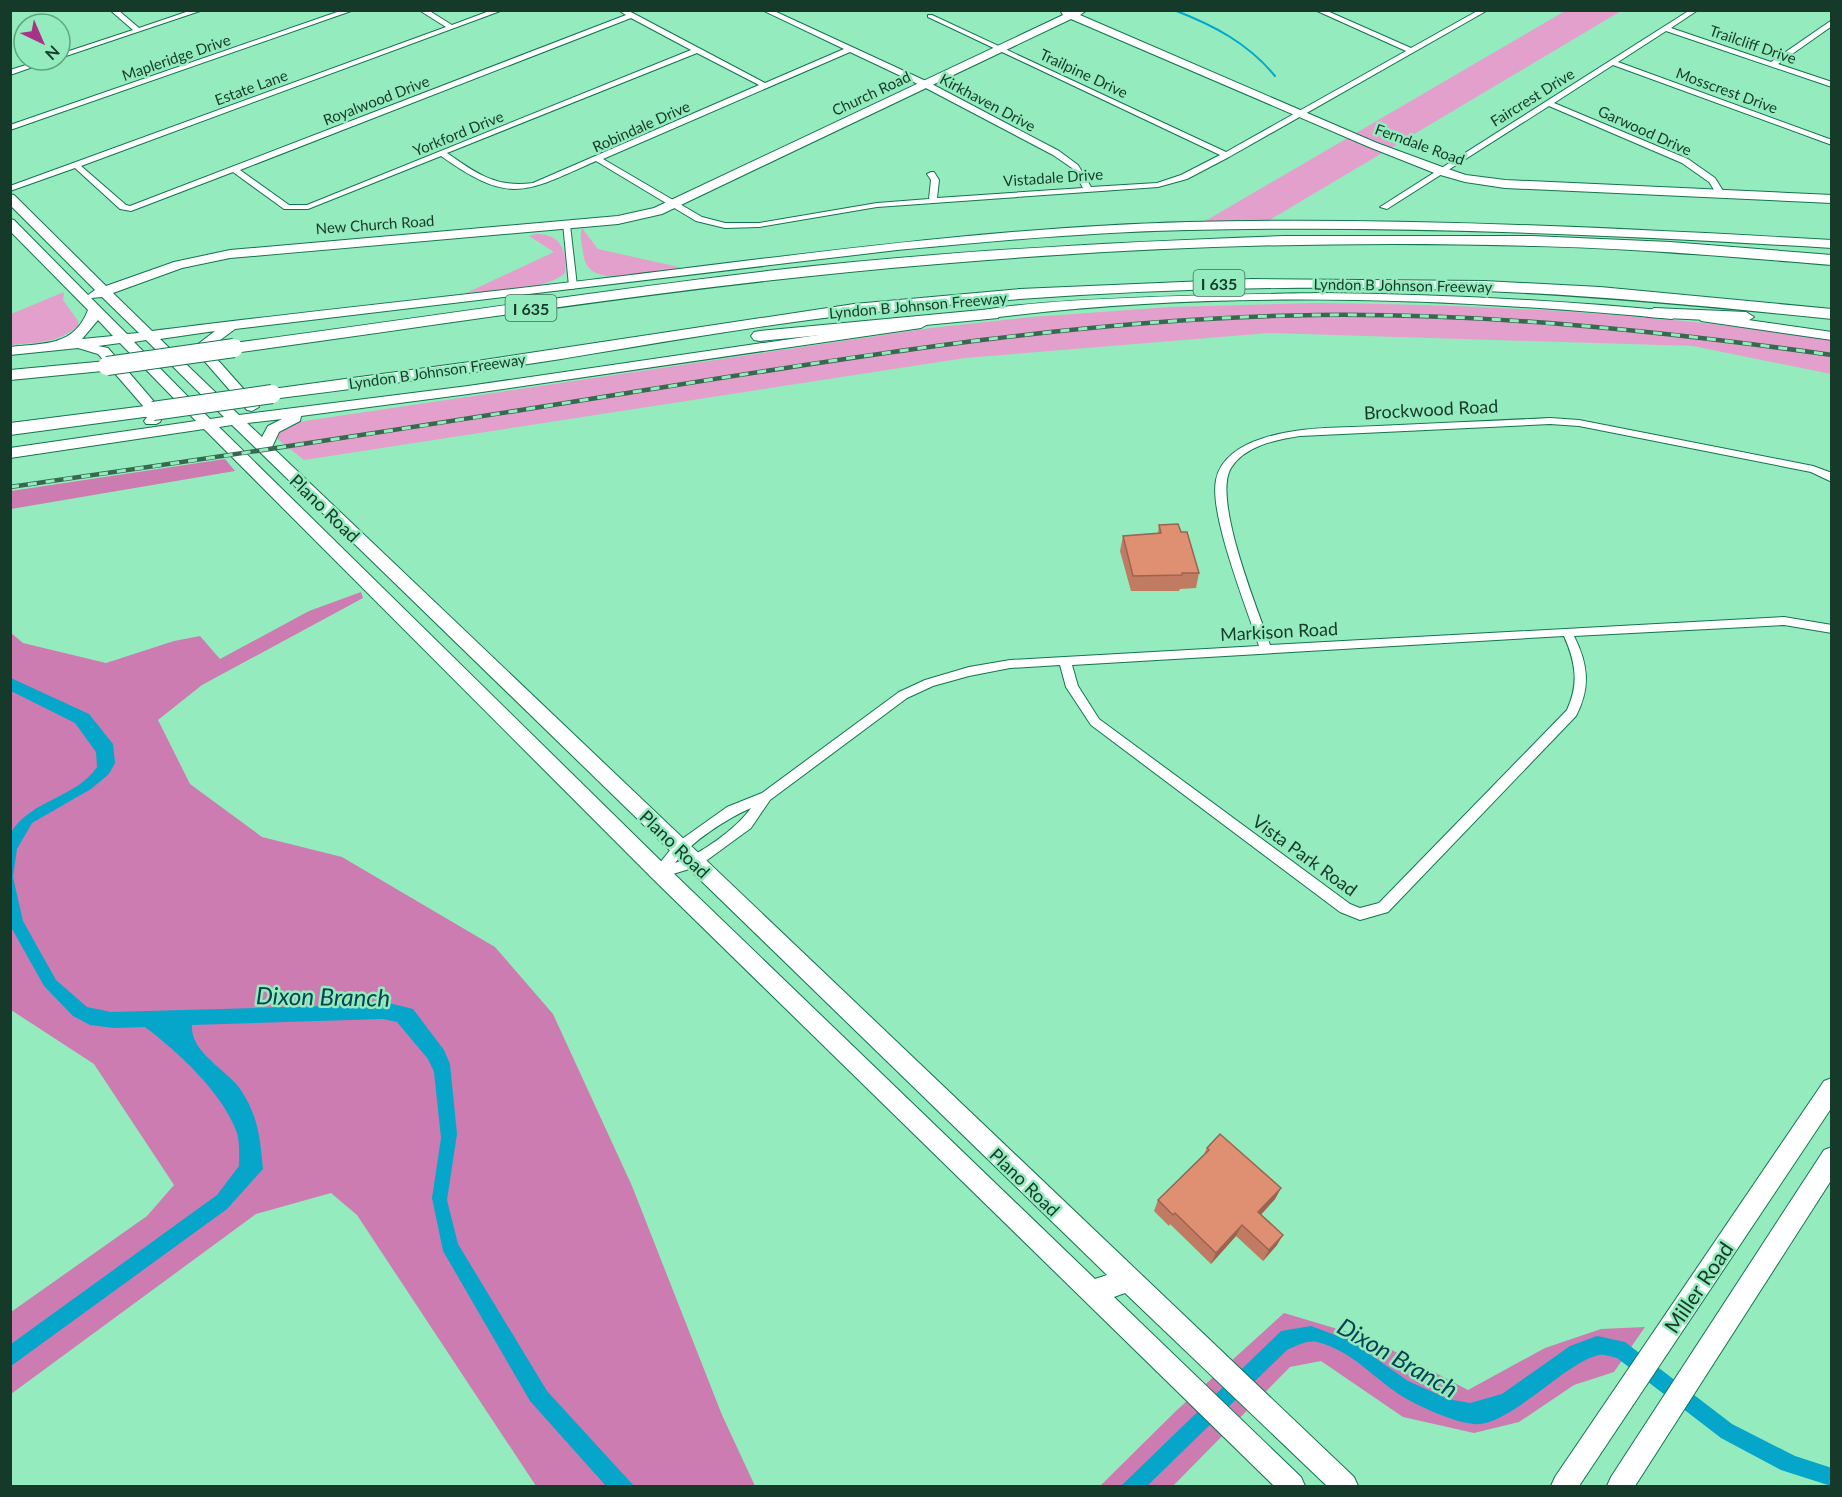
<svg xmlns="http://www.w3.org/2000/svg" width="1842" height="1497" viewBox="0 0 1842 1497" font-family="Lato,sans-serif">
<rect width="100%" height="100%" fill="#94ebbe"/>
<g fill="#e3a0cc">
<polygon points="1565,11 1621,11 1268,221 1200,224"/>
<path d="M582,228L598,249L683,268C661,271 605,285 590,269C585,264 584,259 583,252C582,244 579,236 582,228Z"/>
<path d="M536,234C561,234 567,250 565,273C545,291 493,290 466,293L554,252L529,236Z"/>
<path d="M64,292L63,300L78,321V326C56,344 38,342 11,345V314Z"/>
<path d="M1318,303C1490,305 1662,313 1831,340V374L1693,346L1269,333L965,358L304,460L275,437L279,430L298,422L931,328L1032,317L1170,307Z"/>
</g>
<g fill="#cd7cb2">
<polygon points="225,459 235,471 11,509 11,491"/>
<polygon points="361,592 363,598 202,685 158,720 190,784 262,837 342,857 495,947 553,1014 632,1186 722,1415 755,1486 536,1486 357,1215 331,1193 256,1214 11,1394 11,1312 147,1216 174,1185 94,1064 11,1010 10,632 23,643 106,663 174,641 200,636 220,659 309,611"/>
<polygon points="1284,1313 1371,1339 1468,1390 1545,1348 1601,1329 1645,1327 1614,1372 1574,1385 1519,1422 1474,1433 1403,1417 1321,1361 1290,1367 1173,1486 1100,1486 1177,1410"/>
</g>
<g fill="#05a6ca">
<path d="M11,678L89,714L113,744L115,763L109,774L91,789L32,823L17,849L13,877L23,921L56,980L87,1007L111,1012L393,1004L413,1009L444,1050L450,1064L457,1134L447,1200L458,1244L547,1391L634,1486H606L530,1401L443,1251L432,1198L441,1138L434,1072L428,1059L397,1022L383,1019L192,1025C190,1051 223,1068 238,1086C258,1114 260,1136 263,1169L227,1209L11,1366V1344L217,1195L239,1166C239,1156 240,1143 237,1133C223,1093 178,1052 145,1027L114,1028L90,1025L73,1016L44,986L11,927L10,834C29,800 75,799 97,767L96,752L75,723L11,691Z"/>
<path d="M1311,1326L1351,1341L1408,1381L1448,1399L1470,1403L1502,1394L1570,1346L1597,1336L1625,1342L1732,1424L1795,1456L1832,1468L1831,1486L1781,1470L1721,1438L1617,1358C1612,1357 1604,1354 1599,1355C1565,1362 1507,1429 1473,1424C1451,1421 1425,1409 1405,1398C1376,1381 1352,1350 1317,1342C1307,1340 1296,1346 1287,1350L1147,1486H1121L1281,1331Z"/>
</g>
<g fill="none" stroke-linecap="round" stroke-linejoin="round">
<path stroke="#05a6ca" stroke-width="2" d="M1174,10C1213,25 1248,43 1275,76"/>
<defs>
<g id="street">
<polygon points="110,10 118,10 139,28 192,10 203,10 60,58 60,54 133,30"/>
<polygon points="343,10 354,10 10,130 10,125"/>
<path d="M419,10H428L452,25L492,10H503L81,166L126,205L130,206L626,15L618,10H627L765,83L844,49L762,10H772L928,82L1059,151L1078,165L1091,187L1157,183L1181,175L1220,155L928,17V15H932L1226,152L1406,51L1315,10H1325L1411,48L1479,10H1488L1229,157L1187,179L1158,187L877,207L759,227L725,228L696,221L596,161C524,193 510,205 441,156L308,209H284L233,172L131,211L120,209L75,168L10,191V186L446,27ZM631,18L691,50L307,205H289L240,170ZM850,52L922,86L1053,155L1072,168L1083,188L937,198L939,180L934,172H931L927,174L931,180L929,199L877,203L759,223H725L702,217L603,159ZM697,53L759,85L533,183C496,188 477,174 447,153Z"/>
<polygon points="1690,10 1698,10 1671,28 1771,62 1832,20 1832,26 1778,64 1832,82 1832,87 1666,31 1618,62 1832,140 1832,145 1613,65 1554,103 1688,159 1715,178 1725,194 1724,196 1718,196 1709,182 1682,163 1549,106 1387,209 1380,207"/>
<polygon points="42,60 53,60 10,75 10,70"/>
<polygon points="563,223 570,225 577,286 573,289 569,286"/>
<path d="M1550,418L1579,420L1813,466L1832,473V482L1811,472L1579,426L1550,424L1300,436C1276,440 1245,445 1231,468C1212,499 1258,610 1270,645L1784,617L1832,625V633L1784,625L1574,636C1588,664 1591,687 1576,716L1388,912L1360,920L1340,912L1091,725L1066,687L1060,665L1010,668L969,676L933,686L907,698L770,800L751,828L699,866L660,878L655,877L654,873L655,869L675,844L727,807L762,793L899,692L925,680L969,667L1010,660L1259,646C1247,608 1209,515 1216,480C1220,458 1242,445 1261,439C1298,426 1339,428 1378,426C1435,423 1493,421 1550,418ZM1564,636C1576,663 1579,684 1567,710L1379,903L1360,908L1350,904L1099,719L1078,686L1072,665ZM751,808C736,829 700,855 675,863C692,841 726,819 751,808Z"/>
</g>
<g id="secondary">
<path d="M1060,10H1087L1080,15L1377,143L1445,168L1466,175L1505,180L1832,195V203L1505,188L1465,182L1437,174L1369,147L1071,19L662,214L618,224L230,258L182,268L113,293L152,331C309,311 467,295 623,276C811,253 999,227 1188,222C1403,217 1617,228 1832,240V248C1617,235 1403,225 1188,230C1091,232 994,241 897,250L235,329L208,349L257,404L259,407L252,411L247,410L193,348L215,331L160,339L239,415L468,386L921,320L926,321L928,324L921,328L468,394L301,416L300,421L279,432L272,447L1354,1477L1358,1486H1327L1125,1293L1114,1297L1301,1477L1305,1486H1274L653,879L204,429L10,458V448L196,421L120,343L98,346L108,348L162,411L164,414L160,422L156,424H146L144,421L150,414L98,354L78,348L10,355V347C43,343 74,347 88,310L10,231V219L14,220L88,295L95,290L10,205V194L14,195L106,286L174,262L230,250L618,216L654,208L1063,15ZM102,297L139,333L127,334L91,298ZM98,320L113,336L82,339ZM146,340L224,417L210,419L134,342ZM282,419L268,426L262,437L247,423ZM232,425L1107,1275L1095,1279L667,867L219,427Z"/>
<path d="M1319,293C1437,294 1554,300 1672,311L1679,315L1672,319C1442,297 1205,289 975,320L968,316C986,297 1275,294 1319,293Z"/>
<polygon points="1706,314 1832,332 1832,340 1701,321 1699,318"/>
<polygon points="1832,1078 1832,1107 1579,1486 1551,1486 1555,1477 1824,1081"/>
<polygon points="1832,1147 1832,1179 1635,1486 1607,1486 1611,1477 1824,1150"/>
</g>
<g id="highway">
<path d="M1284,236H1532L1670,242L1832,255V265C1732,257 1633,248 1534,246C1335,240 1136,247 938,264C702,283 468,321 234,353L228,352L225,348L228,344L234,343C414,319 595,291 776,270C945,251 1114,242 1284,236Z"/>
<path d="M1252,279L1484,281L1600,287L1832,309V319C1717,307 1602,296 1486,291C1292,283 1097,290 904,309C789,320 675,340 561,359C465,374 368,387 272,399L266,398L263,394L266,390L272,389L477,361L854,304L1020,289Z"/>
<polygon points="1654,308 1746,312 1754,317 1746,322 1648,317 1646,313"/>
<polygon points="992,309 1000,314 998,318 760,341 754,340 751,336 754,332 760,331"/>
<polygon points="107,361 113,362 116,366 113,370 10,380 10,370"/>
<polygon points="153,405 159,407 162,411 159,415 10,435 10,423"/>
</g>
</defs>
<use href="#street" stroke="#12754e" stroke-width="2"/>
<use href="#secondary" stroke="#12754e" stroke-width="2"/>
<use href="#highway" stroke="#12754e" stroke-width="2"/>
<use href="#street" fill="#fff" fill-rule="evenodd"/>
<use href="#secondary" fill="#fff" fill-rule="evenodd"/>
<use href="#highway" fill="#fff" fill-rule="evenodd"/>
<defs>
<path id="rail" d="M10,487C214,458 418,427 621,394C852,357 1083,318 1317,315C1489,313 1662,331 1832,355"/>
</defs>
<use href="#rail" stroke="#376850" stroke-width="4.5"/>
<use href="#rail" stroke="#94ebbe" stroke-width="3" stroke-dasharray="9" stroke-linecap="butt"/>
<defs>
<g id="highway-bridge">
<polyline points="107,366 234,348"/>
<polyline points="153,411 272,394"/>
</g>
</defs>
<use href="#highway-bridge" stroke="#12754e" stroke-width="20" stroke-linecap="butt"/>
<use href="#highway-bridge" stroke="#fff" stroke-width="18"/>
</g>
<g fill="#c07b62">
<polygon points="1159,525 1181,532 1199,573 1196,588 1180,589 1179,591 1131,591 1120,551 1123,536 1158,533"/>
<polygon points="1207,1148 1281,1188 1275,1199 1261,1215 1277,1245 1263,1261 1236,1236 1211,1264 1170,1224 1169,1226 1154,1211 1158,1200 1204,1154"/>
</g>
<g fill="#9c6450">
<polygon points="1281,1188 1275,1199 1252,1224 1258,1212"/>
<polygon points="1242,1225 1236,1236 1211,1264 1216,1253"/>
<polygon points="1283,1235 1277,1245 1263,1261 1269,1250"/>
</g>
<g fill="#df8f72" stroke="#9c6450" stroke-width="1.5">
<polygon points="1178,524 1181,532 1187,532 1199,573 1182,573 1182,575 1133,576 1123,536 1161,533 1159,525"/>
<polygon points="1220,1134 1281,1188 1258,1212 1283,1235 1269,1250 1242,1225 1216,1253 1175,1213 1173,1215 1158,1200 1209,1150 1207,1148"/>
</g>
<g text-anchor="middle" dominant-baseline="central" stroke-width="5" stroke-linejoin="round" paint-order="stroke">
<g font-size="15" fill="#163a29" stroke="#94ebbe">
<text transform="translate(1753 44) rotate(19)">Trailcliff Drive</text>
<text transform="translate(176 57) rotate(-19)">Mapleridge Drive</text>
<text transform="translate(1084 73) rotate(25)">Trailpine Drive</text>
<text transform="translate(251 87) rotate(-20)">Estate Lane</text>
<text transform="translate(1727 90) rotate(20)">Mosscrest Drive</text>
<text transform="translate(871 93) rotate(-25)">Church Road</text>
<text transform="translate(1532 97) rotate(-32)">Faircrest Drive</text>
<text transform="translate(376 100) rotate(-21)">Royalwood Drive</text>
<text transform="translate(988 102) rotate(28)">Kirkhaven Drive</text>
<text transform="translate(641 126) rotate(-24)">Robindale Drive</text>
<text transform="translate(1645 130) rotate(24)">Garwood Drive</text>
<text transform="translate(458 133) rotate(-22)">Yorkford Drive</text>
<text transform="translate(1420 144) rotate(20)">Ferndale Road</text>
<text transform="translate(1053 177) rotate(-4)">Vistadale Drive</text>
<text transform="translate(375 224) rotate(-4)">New Church Road</text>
<text transform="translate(1403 285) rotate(1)">Lyndon B Johnson Freeway</text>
<text transform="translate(918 305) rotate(-5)">Lyndon B Johnson Freeway</text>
<text transform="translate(437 371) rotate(-8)">Lyndon B Johnson Freeway</text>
</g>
<g fill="#94ebbe" stroke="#3c6f56" stroke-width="1.5">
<rect x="1193.5" y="270" width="51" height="26" rx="4.5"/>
<rect x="505.5" y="295" width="51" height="26" rx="4.5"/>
</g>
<g font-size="16" font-weight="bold" fill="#163a29">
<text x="1219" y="283">I 635</text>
<text x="531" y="308">I 635</text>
</g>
<g font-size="18" fill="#163a29" stroke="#94ebbe">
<text transform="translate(1431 409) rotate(-3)">Brockwood Road</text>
<text transform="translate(325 508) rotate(44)">Plano Road</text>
<text transform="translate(1279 631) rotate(-3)">Markison Road</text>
<text transform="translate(675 844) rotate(44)">Plano Road</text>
<text transform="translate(1305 855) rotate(36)">Vista Park Road</text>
<text transform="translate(1025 1182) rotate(44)">Plano Road</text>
</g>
<g font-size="21" fill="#163a29" stroke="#94ebbe">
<text transform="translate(1698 1287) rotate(-56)">Miller Road</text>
</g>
<g font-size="24" font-style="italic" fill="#094352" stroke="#94ebbe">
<text transform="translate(323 996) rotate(1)">Dixon Branch</text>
<text transform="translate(1398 1357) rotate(30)">Dixon Branch</text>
</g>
</g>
<rect width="1842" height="1497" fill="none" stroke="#163a29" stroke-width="24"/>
<g transform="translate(42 42) rotate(136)"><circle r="28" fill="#94ebbe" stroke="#62a482" stroke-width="1.5"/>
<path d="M0-4.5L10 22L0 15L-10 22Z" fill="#a93289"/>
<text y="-9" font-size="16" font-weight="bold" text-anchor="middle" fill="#163a29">N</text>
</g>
</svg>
